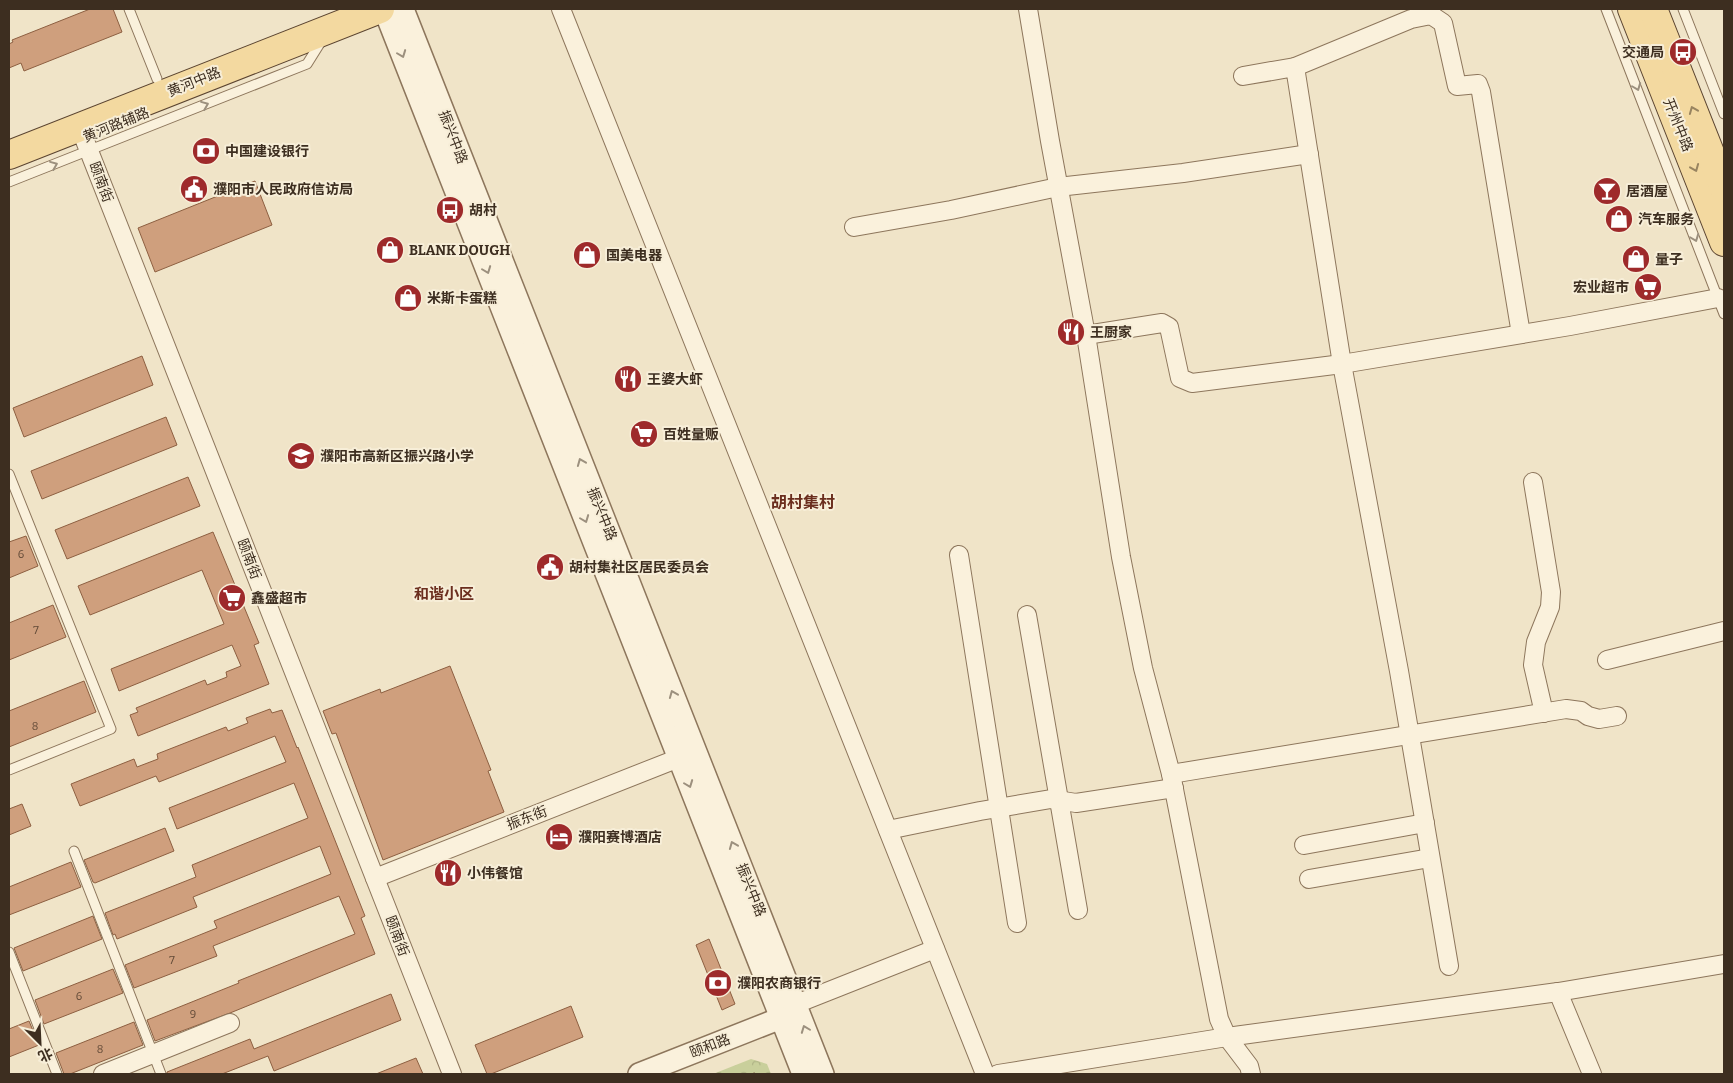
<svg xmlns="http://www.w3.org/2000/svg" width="1733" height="1083" viewBox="0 0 1733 1083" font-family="Bitter,'Noto Sans SC',serif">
<defs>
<pattern id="park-crowns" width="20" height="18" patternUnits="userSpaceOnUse" patternTransform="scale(1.25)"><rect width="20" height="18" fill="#c9cf9b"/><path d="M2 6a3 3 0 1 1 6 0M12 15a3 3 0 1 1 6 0" fill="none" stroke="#aeb285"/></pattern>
</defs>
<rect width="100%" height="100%" fill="#f0e4c8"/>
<polygon fill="url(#park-crowns)" points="751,1059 767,1064 771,1074 713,1074"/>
<g fill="#cf9f7d" stroke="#8d5f41">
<polygon points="90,9 113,9 122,32 24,71 21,63 9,68 9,44 13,42 12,40"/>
<polygon points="255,181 272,225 155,272 138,228"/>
<polygon points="142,356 153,385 24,437 13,408"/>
<polygon points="166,417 177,445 42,499 31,471"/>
<polygon points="188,477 200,506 67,559 55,530"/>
<polygon points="213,532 259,643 254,645 269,684 138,736 130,715 138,712 136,708 205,680 207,685 227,677 226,672 241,666 232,645 119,691 111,669 224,624 202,570 90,615 78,586"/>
<polygon points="26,536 38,566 9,578 9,542"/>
<polygon points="53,605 66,637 9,660 9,623"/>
<polygon points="450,666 491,770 488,771 504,812 383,860 336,733 332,734 323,711 380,689 381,693"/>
<polygon points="84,681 96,712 9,747 9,711"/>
<polygon points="270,709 272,713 282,710 297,748 298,747 365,916 361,918 375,954 230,1013 155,1041 147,1020 239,983 238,981 355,934 339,896 213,946 217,956 134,988 125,965 217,928 214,921 331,874 320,846 193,897 197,907 117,939 115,934 113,935 105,913 196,877 192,865 308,818 294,783 177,829 169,808 286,762 275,736 159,782 156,776 80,806 71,784 134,759 137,767 158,759 157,754 226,727 228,731 248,723 246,718"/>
<polygon points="22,804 31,826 9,835 9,809"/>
<polygon points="165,828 174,851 95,883 93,882 84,860"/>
<polygon points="71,862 81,887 9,915 9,887"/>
<polygon points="93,916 102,939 23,971 14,948"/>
<polygon points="709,939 735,1004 722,1010 696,945"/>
<polygon points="113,969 123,993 44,1024 35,1000"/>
<polygon points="391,994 401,1020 274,1071 268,1056 222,1074 167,1074 167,1072 250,1039 254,1049"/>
<polygon points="571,1006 583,1037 491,1074 487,1074 475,1045"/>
<polygon points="29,1021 39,1045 9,1057 9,1029"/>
<polygon points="134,1022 143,1045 70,1074 64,1074 56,1053"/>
<polygon points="416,1058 423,1074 376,1074"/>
</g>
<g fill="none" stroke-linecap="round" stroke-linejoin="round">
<defs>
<g id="service">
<polyline points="129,9 157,79"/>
<polyline points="1606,9 1724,314"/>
<polyline points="1683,9 1724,114"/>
<polyline points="9,182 307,64 322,40"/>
<polyline points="9,474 111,729 9,770"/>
<polyline points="74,851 161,1074"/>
<polyline points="9,952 57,1074"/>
</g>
<g id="minor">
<polyline points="561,9 985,1074"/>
<polyline points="1028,9 1050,141 1086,335 1121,557 1143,668 1171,774 1219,1019 1227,1037 1249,1066 1251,1074"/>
<polyline points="1295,67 1411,19 1431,15 1443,23 1457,86 1478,84 1481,92 1521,334"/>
<polyline points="1243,76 1295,67 1342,364 1399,671 1449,966"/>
<polyline points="80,128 452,1074"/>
<polyline points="854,227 951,210 1058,187 1183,173 1309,154"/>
<polyline points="1086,335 1162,323 1169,327 1180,378 1192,383 1342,364 1570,326 1718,298"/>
<polyline points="1533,482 1551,592 1550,607 1536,642 1533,665 1544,713"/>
<polyline points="959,555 1017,923"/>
<polyline points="1027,615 1078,910"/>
<polyline points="1607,660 1724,631"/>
<polyline points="1171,774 1566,709 1581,711 1588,716 1599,719 1617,716"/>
<polyline points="888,830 980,811 1051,799 1076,803 1174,788"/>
<polyline points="1304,845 1425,823"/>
<polyline points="375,878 679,758"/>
<polyline points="1309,879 1430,858"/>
<polyline points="1558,992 1592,1074"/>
<polyline points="796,1004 935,949"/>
<polyline points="103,1074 230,1023"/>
<polyline points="998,1074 1227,1037 1558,992 1724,964"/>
</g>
<g id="tertiary">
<polyline points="384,9 803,1074"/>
<polyline points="403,9 823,1074"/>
<polyline points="639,1074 781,1018"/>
</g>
<g id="primary">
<polyline points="1632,9 1724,242"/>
<polyline points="1653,9 1724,188"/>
<polyline points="9,155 380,9"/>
</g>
</defs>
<use href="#service" stroke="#8d765c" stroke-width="11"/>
<use href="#minor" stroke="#8d765c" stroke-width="20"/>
<use href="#tertiary" stroke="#8d765c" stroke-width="24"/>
<use href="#primary" stroke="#5b4430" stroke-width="30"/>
<polyline stroke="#8d765c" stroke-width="2.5" stroke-dasharray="4 2.5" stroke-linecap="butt" points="754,1074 755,1073"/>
<use href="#service" stroke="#faf1dc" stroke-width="9"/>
<use href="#minor" stroke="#faf1dc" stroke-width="18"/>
<use href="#tertiary" stroke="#faf1dc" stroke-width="21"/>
<use href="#primary" stroke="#f3d9a0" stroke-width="28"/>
</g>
<defs><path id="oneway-chevron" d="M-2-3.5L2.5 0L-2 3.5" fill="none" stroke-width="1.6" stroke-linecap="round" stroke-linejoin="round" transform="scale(1.25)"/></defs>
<g stroke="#9c907e">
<use href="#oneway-chevron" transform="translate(402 54) rotate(69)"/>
<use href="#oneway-chevron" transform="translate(1637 87) rotate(69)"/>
<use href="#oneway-chevron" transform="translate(205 105) rotate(-22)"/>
<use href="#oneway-chevron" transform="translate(54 165) rotate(-22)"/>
<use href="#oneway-chevron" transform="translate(1695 238) rotate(69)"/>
<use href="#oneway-chevron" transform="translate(487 270) rotate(69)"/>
<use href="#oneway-chevron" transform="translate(581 462) rotate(-112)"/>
<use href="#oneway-chevron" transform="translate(585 519) rotate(69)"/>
<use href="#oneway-chevron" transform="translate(673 694) rotate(-112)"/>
<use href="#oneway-chevron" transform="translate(689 784) rotate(69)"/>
<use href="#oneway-chevron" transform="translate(733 845) rotate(-112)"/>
<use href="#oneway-chevron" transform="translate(805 1029) rotate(-111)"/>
</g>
<g stroke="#988460">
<use href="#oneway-chevron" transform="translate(1693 110) rotate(-112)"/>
<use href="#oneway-chevron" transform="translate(1695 168) rotate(68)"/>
</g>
<defs>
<symbol id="bus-disc" viewBox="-11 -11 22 22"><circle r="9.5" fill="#9e2a2b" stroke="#f7eed8"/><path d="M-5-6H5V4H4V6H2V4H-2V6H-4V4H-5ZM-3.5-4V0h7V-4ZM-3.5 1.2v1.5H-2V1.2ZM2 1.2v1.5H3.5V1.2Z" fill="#fff"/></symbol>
<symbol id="bank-disc" viewBox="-11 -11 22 22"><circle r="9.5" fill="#9e2a2b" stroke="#f7eed8"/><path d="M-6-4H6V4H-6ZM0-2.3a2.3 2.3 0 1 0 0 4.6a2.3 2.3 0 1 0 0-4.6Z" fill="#fff"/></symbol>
<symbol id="civic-disc" viewBox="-11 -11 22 22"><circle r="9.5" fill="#9e2a2b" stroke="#f7eed8"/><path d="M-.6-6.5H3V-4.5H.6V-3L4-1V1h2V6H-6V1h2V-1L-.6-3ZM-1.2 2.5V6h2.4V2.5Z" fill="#fff"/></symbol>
<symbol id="bar-disc" viewBox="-11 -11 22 22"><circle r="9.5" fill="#9e2a2b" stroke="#f7eed8"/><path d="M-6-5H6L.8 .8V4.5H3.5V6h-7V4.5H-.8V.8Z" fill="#fff"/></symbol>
<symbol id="shop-disc" viewBox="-11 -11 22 22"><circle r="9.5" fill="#9e2a2b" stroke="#f7eed8"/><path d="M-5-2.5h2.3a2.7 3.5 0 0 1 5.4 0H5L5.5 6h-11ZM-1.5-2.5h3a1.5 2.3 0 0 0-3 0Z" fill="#fff"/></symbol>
<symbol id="supermarket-disc" viewBox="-11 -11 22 22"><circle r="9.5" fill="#9e2a2b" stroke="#f7eed8"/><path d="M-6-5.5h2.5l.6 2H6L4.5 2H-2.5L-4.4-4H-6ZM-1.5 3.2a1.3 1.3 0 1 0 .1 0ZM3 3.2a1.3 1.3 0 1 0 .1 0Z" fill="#fff"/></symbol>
<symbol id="restaurant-disc" viewBox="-11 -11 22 22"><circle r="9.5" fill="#9e2a2b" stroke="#f7eed8"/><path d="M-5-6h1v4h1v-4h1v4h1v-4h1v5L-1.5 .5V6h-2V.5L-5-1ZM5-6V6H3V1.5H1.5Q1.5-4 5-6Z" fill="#fff"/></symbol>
<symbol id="school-disc" viewBox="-11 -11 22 22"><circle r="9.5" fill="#9e2a2b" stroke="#f7eed8"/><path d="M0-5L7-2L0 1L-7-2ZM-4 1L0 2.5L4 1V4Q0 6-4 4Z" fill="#fff"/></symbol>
<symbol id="hotel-disc" viewBox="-11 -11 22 22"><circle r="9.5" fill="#9e2a2b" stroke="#f7eed8"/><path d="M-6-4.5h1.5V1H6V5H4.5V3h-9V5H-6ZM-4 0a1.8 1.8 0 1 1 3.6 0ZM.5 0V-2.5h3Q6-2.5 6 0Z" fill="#fff"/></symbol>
</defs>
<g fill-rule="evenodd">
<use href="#bus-disc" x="1667" y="36" width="32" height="32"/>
<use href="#bank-disc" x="190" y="135" width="32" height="32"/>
<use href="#civic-disc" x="178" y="173" width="32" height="32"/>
<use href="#bar-disc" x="1591" y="175" width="32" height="32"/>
<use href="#bus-disc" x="434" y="194" width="32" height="32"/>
<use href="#shop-disc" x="1603" y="203" width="32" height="32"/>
<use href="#shop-disc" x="374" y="234" width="32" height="32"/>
<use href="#shop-disc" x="571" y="239" width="32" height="32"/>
<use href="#shop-disc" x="1620" y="243" width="32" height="32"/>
<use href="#supermarket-disc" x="1632" y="271" width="32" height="32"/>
<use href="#shop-disc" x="392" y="282" width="32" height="32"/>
<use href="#restaurant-disc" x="1055" y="316" width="32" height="32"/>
<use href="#restaurant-disc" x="612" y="363" width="32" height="32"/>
<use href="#supermarket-disc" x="628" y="418" width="32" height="32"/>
<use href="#school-disc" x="285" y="440" width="32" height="32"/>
<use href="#civic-disc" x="534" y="551" width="32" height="32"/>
<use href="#supermarket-disc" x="216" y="582" width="32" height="32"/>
<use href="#hotel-disc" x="543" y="821" width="32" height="32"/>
<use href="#restaurant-disc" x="432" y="857" width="32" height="32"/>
<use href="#bank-disc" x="702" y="967" width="32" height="32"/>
</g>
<g text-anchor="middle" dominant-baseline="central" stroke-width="4" stroke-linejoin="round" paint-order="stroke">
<g font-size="11" fill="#624a37">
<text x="21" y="554">6</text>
<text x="36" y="630">7</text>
<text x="35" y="726">8</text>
<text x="172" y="960">7</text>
<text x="79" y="996">6</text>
<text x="193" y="1014">9</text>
<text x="100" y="1049">8</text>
</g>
<g font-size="14" font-weight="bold" fill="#3d2e20" stroke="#f7eed8" text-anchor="start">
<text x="1664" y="52" text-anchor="end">交通局</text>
<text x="225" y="151">中国建设银行</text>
<text x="213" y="189">濮阳市人民政府信访局</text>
<text x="1626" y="191">居酒屋</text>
<text x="469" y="210">胡村</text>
<text x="1638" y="219">汽车服务</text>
<text x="409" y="250">BLANK DOUGH</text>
<text x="606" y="255">国美电器</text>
<text x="1655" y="259">量子</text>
<text x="1629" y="287" text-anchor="end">宏业超市</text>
<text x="427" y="298">米斯卡蛋糕</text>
<text x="1090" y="332">王厨家</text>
<text x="647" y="379">王婆大虾</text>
<text x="663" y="434">百姓量贩</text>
<text x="320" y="456">濮阳市高新区振兴路小学</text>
<text x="569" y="567">胡村集社区居民委员会</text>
<text x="251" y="598">鑫盛超市</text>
<text x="578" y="837">濮阳赛博酒店</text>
<text x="467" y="873">小伟餐馆</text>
<text x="737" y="983">濮阳农商银行</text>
</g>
<g font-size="14" fill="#3d2e20" stroke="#f7eed8">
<text transform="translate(194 82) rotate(-22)">黄河中路</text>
<text transform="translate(116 125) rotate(-22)">黄河路辅路</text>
<text transform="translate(1678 125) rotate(68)">开州中路</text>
<text transform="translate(453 137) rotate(69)">振兴中路</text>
<text transform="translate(101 182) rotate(69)">颐南街</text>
<text transform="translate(602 514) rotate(68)">振兴中路</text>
<text transform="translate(249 559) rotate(69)">颐南街</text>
<text transform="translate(527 818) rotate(-21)">振东街</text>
<text transform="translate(751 890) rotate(68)">振兴中路</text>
<text transform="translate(397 936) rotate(69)">颐南街</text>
<text transform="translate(710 1046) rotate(-21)">颐和路</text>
</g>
<g font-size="15" font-weight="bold" fill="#6b2e1e" stroke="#f7eed8">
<text x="444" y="594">和谐小区</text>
</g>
<g font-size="16" font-weight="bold" fill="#6b2e1e" stroke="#f7eed8">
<text x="803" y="502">胡村集村</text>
</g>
</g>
<rect width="1733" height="1083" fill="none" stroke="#3d2e20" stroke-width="20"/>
<g transform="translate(40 1043) rotate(156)" stroke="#f7eed8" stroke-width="4" paint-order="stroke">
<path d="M0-4L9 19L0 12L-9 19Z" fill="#3d2e20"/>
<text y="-8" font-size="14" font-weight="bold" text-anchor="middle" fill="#3d2e20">北</text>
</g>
</svg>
